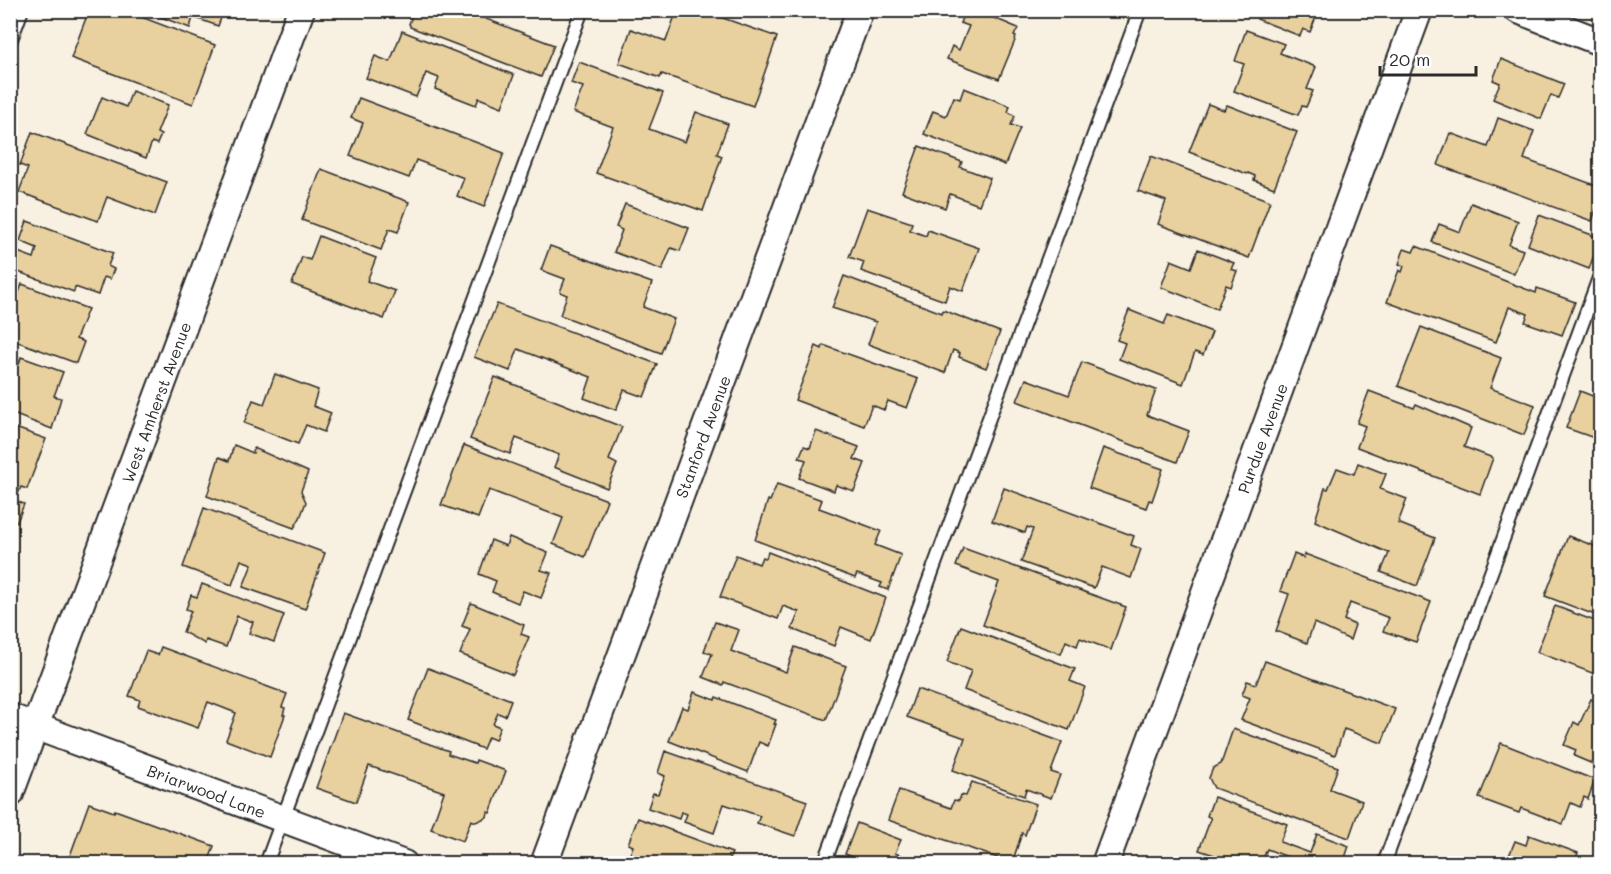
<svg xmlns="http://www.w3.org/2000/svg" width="1611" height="874" viewBox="0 0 1611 874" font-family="Mali,sans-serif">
<rect width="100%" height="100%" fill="#f8f1e2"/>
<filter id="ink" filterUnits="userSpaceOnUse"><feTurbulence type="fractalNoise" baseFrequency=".0167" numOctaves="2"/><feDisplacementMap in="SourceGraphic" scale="12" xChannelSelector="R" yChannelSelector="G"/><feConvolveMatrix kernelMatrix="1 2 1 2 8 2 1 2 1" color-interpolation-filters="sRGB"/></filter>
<g filter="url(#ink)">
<g fill="#e9d09f" stroke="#2b2b2b" stroke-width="1.5">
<polygon points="89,10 123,10 215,45 193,104 71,58"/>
<polygon points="142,10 224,10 218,26 193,17 190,28"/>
<polygon points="414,10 483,10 481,17 554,45 541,77 410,27 410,25 409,24"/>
<polygon points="677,10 700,10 777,37 753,106 662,74 660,78 619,63 631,29 666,41"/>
<polygon points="965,10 975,10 1018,28 1014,36 1016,37 1014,43 999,79 947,59 952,46 959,50 969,26 960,23"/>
<polygon points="1260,10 1315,10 1318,12 1310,32 1303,29 1300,36 1257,19"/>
<polygon points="1246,30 1284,44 1280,53 1316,67 1307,89 1313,91 1306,107 1302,106 1298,115 1234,91 1244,64 1235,61"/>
<polygon points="402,31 514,75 502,107 479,98 476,105 435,89 439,78 426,73 416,97 366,78 375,56 390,62"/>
<polygon points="1501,59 1564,84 1558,98 1551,95 1541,119 1493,99 1500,83 1493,80"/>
<polygon points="579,62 663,93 649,129 685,142 696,112 728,124 717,154 722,156 703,211 596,173 613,127 573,112 583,87 571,83"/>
<polygon points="964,88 1010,106 1008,112 1015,116 1011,125 1020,128 1005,165 924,134 933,111 946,116 954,97 960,99"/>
<polygon points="132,91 168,105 157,133 161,135 157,144 152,142 146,158 87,134 102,97 126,107"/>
<polygon points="359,98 504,153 484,207 457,196 464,178 416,160 409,178 350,156 363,123 351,118"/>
<polygon points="1208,104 1224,110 1227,105 1297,132 1274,188 1254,180 1255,176 1248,173 1247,174 1189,152"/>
<polygon points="1498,118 1534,131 1524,159 1600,187 1600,198 1592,221 1438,165 1450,133 1488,147"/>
<polygon points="32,132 167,182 155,215 107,197 98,221 19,192 28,168 20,165"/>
<polygon points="919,146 962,162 960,167 990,178 979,205 950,194 945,208 902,192"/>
<polygon points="1151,156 1270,201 1249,258 1158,224 1166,201 1138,191"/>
<polygon points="321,169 409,202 398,232 389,229 381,250 302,220"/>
<polygon points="1471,203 1518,221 1509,245 1523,250 1514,274 1432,242 1439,224 1460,232"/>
<polygon points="625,204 689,228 680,251 671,248 662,270 614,252 622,230 616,227"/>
<polygon points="867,208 912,223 910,230 926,236 928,230 979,248 963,291 950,286 945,301 861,271 864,262 849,257"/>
<polygon points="1539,215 1600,238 1589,269 1528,245"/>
<polygon points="27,221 113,253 108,266 114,269 110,279 104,277 98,295 75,287 74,292 10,269 10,263 15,251 34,258 37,248 20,241"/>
<polygon points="319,236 376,258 367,281 395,291 384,319 292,284 302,257 310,260"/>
<polygon points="550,246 652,283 643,307 674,319 661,353 560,315 567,295 560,292 565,279 541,270"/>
<polygon points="1416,246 1536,293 1537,288 1575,302 1562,335 1525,322 1528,314 1509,307 1496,342 1387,302 1399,270 1402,272 1404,266 1399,264 1404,249 1413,252"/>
<polygon points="1198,249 1234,263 1231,269 1237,271 1231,287 1226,285 1217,309 1161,287 1171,260 1191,268"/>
<polygon points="844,276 942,313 943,310 1000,332 986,368 959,357 960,353 953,350 945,373 868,344 876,322 832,308"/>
<polygon points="22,284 88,309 76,339 84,342 76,363 10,339 10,296 17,298"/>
<polygon points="497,304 657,364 644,397 624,390 616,410 584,398 591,377 518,349 510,371 474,357"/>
<polygon points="1129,310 1164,324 1168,315 1212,332 1203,355 1195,352 1183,384 1119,359 1125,343 1117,340"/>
<polygon points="1421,327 1501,358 1490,388 1535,405 1524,435 1398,386"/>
<polygon points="823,345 918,379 907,408 888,401 884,410 872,405 864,426 795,400 816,346 822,349"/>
<polygon points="21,357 63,372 54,396 61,398 52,429 10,413 10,362 19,364"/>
<polygon points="1082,362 1156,390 1147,415 1189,431 1177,462 1017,401 1026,379 1069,395"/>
<polygon points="275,374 318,390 313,406 331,413 324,432 306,425 298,444 244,423 253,400 264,404"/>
<polygon points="495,377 622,427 609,460 617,464 607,488 554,467 559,455 516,438 510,454 470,439"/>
<polygon points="1369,391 1414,408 1416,404 1471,428 1464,447 1493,458 1480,494 1357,447 1365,426 1357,423"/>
<polygon points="1580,391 1600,399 1600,440 1566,428"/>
<polygon points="10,426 46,439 27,489 21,487 18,494 10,491"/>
<polygon points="816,431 859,447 854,459 865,463 854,491 836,485 834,491 799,478 806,460 799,458 804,446 810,448"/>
<polygon points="234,445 253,453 254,448 308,472 301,491 306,502 300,518 294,528 207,496 219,457 229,461"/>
<polygon points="464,445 607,500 585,557 553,544 563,518 489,490 478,518 441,505"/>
<polygon points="1103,448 1163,469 1152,501 1149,500 1146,508 1089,488"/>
<polygon points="1358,463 1386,474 1380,489 1407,499 1398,523 1435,538 1417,586 1381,572 1389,553 1315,521 1325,488 1328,489 1337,468 1354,474"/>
<polygon points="777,484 822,500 819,508 881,531 875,545 901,555 888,590 880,587 882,583 857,574 855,578 755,540 768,500 770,501"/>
<polygon points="1004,488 1134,536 1131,545 1141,549 1131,578 1102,567 1094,588 1021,562 1033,529 1027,527 1025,533 992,521"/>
<polygon points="10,499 24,504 17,522 14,521 10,530"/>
<polygon points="204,508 325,553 305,609 243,587 252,564 241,560 232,585 183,567"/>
<polygon points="1568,536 1600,548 1600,617 1545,596"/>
<polygon points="509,537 548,553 541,570 551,573 541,598 523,591 518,603 492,592 496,581 479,574 491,540 506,546"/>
<polygon points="963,548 1126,607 1111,650 1080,638 1077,646 1066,641 1061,654 983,625 999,582 956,566"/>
<polygon points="768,552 886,598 871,639 841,627 834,646 792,629 799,612 783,606 778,619 720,597 736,555 759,564 762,557 766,558"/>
<polygon points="1294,554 1304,558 1305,554 1431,602 1416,642 1383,631 1389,618 1350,603 1344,620 1355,625 1350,640 1314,623 1307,643 1276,631 1289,594 1280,591"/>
<polygon points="202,584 284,615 274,642 249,633 253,622 237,616 226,647 206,640 205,644 183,632 191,611 186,609 191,595 197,597"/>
<polygon points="471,603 524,625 521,634 529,637 513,675 460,654 470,629 462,626"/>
<polygon points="1555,606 1600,623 1600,676 1537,652"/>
<polygon points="715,622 739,630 731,651 786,672 795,647 846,666 826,720 724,682 723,685 703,677 712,654 704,651"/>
<polygon points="961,626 1075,669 1070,681 1085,687 1069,730 964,690 971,671 947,662"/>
<polygon points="161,647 287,694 282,707 285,708 283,715 285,715 270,757 226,740 236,713 208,702 198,728 138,706 140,700 129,696 146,651 158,655"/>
<polygon points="1265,661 1395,709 1382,743 1344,729 1335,755 1241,720 1250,698 1242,695 1247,681 1256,684"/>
<polygon points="428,668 511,700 505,716 498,713 493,724 500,727 495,740 488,737 483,749 408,720"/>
<polygon points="917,689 1062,742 1051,772 1060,775 1051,798 1026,789 1024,796 953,770 965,738 907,717"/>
<polygon points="694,692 715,700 716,697 776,720 774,724 776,724 768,746 759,742 748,772 669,741 682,707 688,709"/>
<polygon points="1591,699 1600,703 1600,767 1574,756 1576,750 1564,745 1574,722 1579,725"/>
<polygon points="343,713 449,751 448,754 475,763 476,760 506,771 490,813 488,812 487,817 476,822 471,820 463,841 431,829 444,792 369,766 356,802 316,788"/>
<polygon points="1233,729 1338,767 1330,789 1362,801 1349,838 1214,788 1209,778 1213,768 1221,764"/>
<polygon points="1501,743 1595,780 1588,799 1584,797 1580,807 1571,803 1563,824 1521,808 1519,813 1479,798"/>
<polygon points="665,751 807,801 795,836 757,823 760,816 724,804 714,833 684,822 687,814 681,812 679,819 648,808 653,793 658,794 665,776 658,773"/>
<polygon points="972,782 1036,804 1025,835 1022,833 1012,863 888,820 899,790 951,808 954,800 959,801 961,795 966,796"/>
<polygon points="1214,797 1287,824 1280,842 1310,853 1317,834 1349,846 1343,864 1306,864 1267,849 1261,864 1226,864 1212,858 1214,855 1199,850 1211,818 1207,816"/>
<polygon points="89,803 114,812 115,810 214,846 208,864 67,864"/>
<polygon points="638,818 732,853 727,864 631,864 633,858 629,857 633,846 628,844"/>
<polygon points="857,823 901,840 895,853 922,864 870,864 845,854"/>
<polygon points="1529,835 1578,853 1574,864 1513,864 1507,861 1515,841 1526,845"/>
</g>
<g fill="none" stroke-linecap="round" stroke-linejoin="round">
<defs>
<g id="service">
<polyline points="10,42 22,10"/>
<polyline points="266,864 582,10"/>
<polyline points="824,864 1140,10"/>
<polyline points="1384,864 1600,275"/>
</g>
<g id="minor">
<polyline points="1518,10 1600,42"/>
<path id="s1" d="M10,717L404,864"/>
<path id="s2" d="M10,794L301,10"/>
<path id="s3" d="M544,864L860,10"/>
<path id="s4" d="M1105,864L1419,10"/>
</g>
</defs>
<use href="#service" stroke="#2b2b2b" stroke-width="16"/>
<use href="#minor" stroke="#2b2b2b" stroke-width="30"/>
<use href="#service" stroke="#fff" stroke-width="12"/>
<use href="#minor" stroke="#fff" stroke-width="26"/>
</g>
</g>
<g text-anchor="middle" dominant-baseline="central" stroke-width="5" stroke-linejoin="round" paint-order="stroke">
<g font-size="16" fill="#2b2b2b" stroke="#fff">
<text stroke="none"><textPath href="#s2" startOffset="418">West Amherst Avenue</textPath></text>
<text stroke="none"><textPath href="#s3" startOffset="456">Stanford Avenue</textPath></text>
<text stroke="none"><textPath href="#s4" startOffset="454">Purdue Avenue</textPath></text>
<text stroke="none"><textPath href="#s1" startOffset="210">Briarwood Lane</textPath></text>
</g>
</g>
<rect width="1611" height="874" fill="none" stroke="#fff" stroke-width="36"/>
<rect x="18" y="18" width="1575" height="838" fill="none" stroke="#2b2b2b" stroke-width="2" filter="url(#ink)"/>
<path d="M1380 66v9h96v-9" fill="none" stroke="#2b2b2b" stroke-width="3"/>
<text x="1389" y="66" font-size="18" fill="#2b2b2b" stroke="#ffffff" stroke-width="4.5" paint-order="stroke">20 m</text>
</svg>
